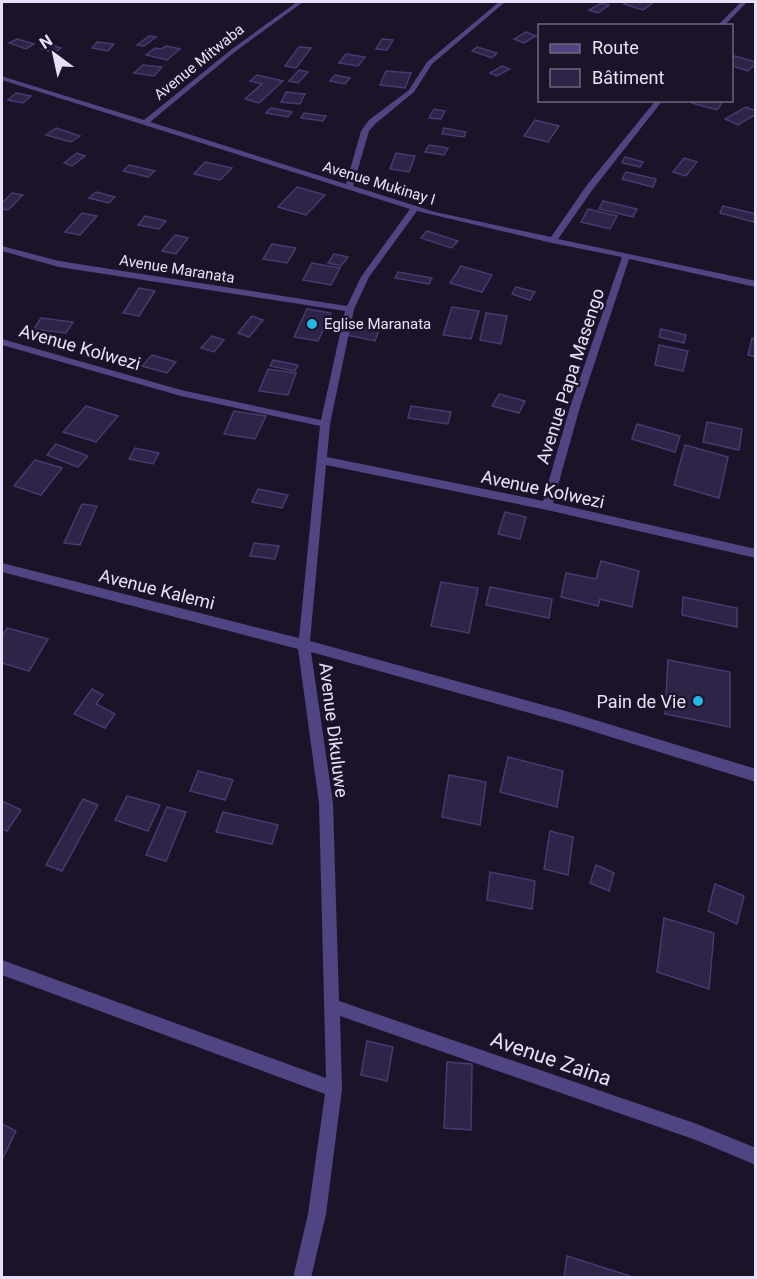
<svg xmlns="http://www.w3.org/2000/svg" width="757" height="1279" viewBox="0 0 757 1279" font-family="Roboto,sans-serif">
<rect width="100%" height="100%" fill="#1b1429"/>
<g fill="#2f2347" stroke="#4a3870" stroke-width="1.5">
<polygon points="627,2 654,2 643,10 624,4"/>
<polygon points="601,3 609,5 598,13 589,10"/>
<polygon points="526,32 536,36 524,43 514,39"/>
<polygon points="149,36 156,37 144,46 137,45"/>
<polygon points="17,39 34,44 26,49 9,43"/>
<polygon points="382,39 393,40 387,50 376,49"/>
<polygon points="97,42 114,44 108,51 92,48"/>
<polygon points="49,44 61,48 54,53 42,49"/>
<polygon points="166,46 180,49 167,60 146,55 155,48 161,49"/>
<polygon points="299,47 311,48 296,68 285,66"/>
<polygon points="477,47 497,53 492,58 472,51"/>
<polygon points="346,54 365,57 358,66 339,63"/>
<polygon points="735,56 756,62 756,63 748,71 732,66 732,59"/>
<polygon points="143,65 162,67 154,76 134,73"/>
<polygon points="502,66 510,69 497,76 490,73"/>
<polygon points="299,70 308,72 298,83 289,81"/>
<polygon points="386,71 411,73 405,88 380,85"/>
<polygon points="257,75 283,81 259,103 245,99 262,84 250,81"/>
<polygon points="335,75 350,78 345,84 330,81"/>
<polygon points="286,92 305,94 300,104 281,102"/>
<polygon points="16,93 31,96 23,103 8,100"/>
<polygon points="694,100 724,100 717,110 692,103"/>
<polygon points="746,107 756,111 756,114 738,125 725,119"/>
<polygon points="271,108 292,112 288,117 266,113"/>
<polygon points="434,109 445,111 441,119 429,118"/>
<polygon points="304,113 326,116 323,121 301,118"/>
<polygon points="535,120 559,126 548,142 524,136"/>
<polygon points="56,128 80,136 71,142 46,135"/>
<polygon points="444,128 466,132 464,137 442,134"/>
<polygon points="429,145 448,148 444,155 425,152"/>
<polygon points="77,153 85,156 72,166 64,163"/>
<polygon points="396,153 415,156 409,172 390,169"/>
<polygon points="625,157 643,162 640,167 622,163"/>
<polygon points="684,158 697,162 686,176 673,172"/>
<polygon points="205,162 232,168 220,180 194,174"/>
<polygon points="129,165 155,171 148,177 123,171"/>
<polygon points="626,172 656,179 653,187 622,179"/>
<polygon points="297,187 325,195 306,215 278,207"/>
<polygon points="96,192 115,197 109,203 89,198"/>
<polygon points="12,193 23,195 8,210 2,209 2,203"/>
<polygon points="603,201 637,209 633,217 599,209"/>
<polygon points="723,206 756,214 754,222 720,213"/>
<polygon points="588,209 617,216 610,229 581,222"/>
<polygon points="82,213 97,216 80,235 65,232"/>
<polygon points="145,216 166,221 159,229 138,225"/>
<polygon points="427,231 458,241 451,248 421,238"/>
<polygon points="175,235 188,238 176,254 162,251"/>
<polygon points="272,244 296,248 287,263 263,259"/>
<polygon points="334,254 348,257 341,266 328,263"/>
<polygon points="312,263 340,268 331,285 303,280"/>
<polygon points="461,266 492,275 482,292 450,283"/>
<polygon points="398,272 432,278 429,284 395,278"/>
<polygon points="516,287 535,292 530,300 512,294"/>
<polygon points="139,288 155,291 139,316 123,313"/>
<polygon points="452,307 479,311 471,339 443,335"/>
<polygon points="307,309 331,313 318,341 294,337"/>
<polygon points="486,313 507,316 501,344 480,340"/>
<polygon points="252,316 263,320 249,337 238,333"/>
<polygon points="41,318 73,322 66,333 34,329"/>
<polygon points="351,325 379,330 375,341 346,335"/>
<polygon points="661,329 686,335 684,343 659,337"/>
<polygon points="212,336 224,340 214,352 201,348"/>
<polygon points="752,338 756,339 756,357 748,355"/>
<polygon points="659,345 688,351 683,371 655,365"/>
<polygon points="152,355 176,362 167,373 142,366"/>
<polygon points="273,360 298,365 295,371 270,366"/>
<polygon points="268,369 296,373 288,395 259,391"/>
<polygon points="499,394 525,401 519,413 492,406"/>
<polygon points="86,406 118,416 96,442 63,432"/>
<polygon points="411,406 451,412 448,424 408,418"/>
<polygon points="234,411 266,416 255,439 224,434"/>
<polygon points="707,422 742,429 739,450 703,442"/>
<polygon points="637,424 680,436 675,452 632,439"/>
<polygon points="56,444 88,456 78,467 47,455"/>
<polygon points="685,445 728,457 719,498 674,485"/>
<polygon points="135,448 159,453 153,464 129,459"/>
<polygon points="35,460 62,468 41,495 14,486"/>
<polygon points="258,489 288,495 282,508 252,502"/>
<polygon points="82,504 97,506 80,545 64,543"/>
<polygon points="505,512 526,517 520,539 498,534"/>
<polygon points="254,543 279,546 275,559 250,556"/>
<polygon points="601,561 639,571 632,607 600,599 598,606 561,597 566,573 596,579"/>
<polygon points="441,582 478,588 469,633 431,626"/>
<polygon points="490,587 552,599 549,618 486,605"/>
<polygon points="683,597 737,608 737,627 682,615"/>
<polygon points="7,628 48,639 29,671 2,663 2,636"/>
<polygon points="668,660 730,672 730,727 665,714"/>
<polygon points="92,689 103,695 96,704 115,714 105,728 74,714"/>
<polygon points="508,757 563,771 557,807 500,792"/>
<polygon points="198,771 233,780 225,800 190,791"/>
<polygon points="449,775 486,782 480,825 442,817"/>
<polygon points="127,796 160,805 148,831 115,820"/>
<polygon points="83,799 98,805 62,871 46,865"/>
<polygon points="2,801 21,810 7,831 2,829"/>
<polygon points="167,807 186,812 166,861 146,855"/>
<polygon points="223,812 278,825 272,844 216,832"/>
<polygon points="550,831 573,837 568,875 544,869"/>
<polygon points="596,865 614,873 609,891 590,883"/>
<polygon points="490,872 535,881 532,909 487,900"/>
<polygon points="715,884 744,896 737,924 708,911"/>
<polygon points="664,918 714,933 709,989 657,972"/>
<polygon points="367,1041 393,1047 387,1081 361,1075"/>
<polygon points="447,1062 472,1064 471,1130 444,1128"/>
<polygon points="2,1124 16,1131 2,1160"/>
<polygon points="567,1256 630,1276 630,1278 564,1278"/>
</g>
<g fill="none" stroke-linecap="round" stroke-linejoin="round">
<g fill="#504582" fill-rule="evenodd">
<path d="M297,2H303L236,51L150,122L346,184L361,131L369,120L409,90L427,62L499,2H505L432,64L414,92L375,124L369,131L353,186L435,212L551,237L587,185L656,100H663L593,189L558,239L756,281V287L629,259L580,407L553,503L756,549V558L547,510L326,465L310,641L569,712L756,769V782L569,724L311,652L333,803L339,1001L697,1124L756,1148V1165L696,1140L340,1016L342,1089L326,1214L311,1278H293L308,1214L325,1094L2,975V960L326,1078L319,803L298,649L2,572V563L299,638L320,426L181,396L2,345V339L181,390L321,420L345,311L59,267L2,251V246L59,261L347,306L361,277L410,209L2,80V76L4,77L144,120L232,49ZM417,211L552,243L622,257L570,407L543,501L327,457L330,424L354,309L369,277Z"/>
<polygon points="741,2 747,2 724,26 717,26"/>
</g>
</g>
<g fill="#25b6e2" stroke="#1b1429" stroke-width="2">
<circle cx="312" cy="324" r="6"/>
<circle cx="698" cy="701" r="6"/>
</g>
<g text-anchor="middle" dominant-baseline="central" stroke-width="5" stroke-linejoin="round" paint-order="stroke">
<g font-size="15" fill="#e7e0fb" stroke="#1b1429">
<text transform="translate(199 62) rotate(-39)">Avenue Mitwaba</text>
<text transform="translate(379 183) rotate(17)">Avenue Mukinay I</text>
<text transform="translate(177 269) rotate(9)">Avenue Maranata</text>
</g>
<g font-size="15" fill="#e7e0fb" stroke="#1b1429" text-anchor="start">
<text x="324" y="324">Eglise Maranata</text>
</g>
<g font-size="18" fill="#e7e0fb" stroke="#1b1429">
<text transform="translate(80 347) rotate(16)">Avenue Kolwezi</text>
<text transform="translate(570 376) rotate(-72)">Avenue Papa Masengo</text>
<text transform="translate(543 489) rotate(12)">Avenue Kolwezi</text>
<text transform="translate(157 589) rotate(14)">Avenue Kalemi</text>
<text transform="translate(334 730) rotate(83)">Avenue Dikuluwe</text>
</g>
<g font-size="18" fill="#e7e0fb" stroke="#1b1429" text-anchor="end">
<text x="686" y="701">Pain de Vie</text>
</g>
<g font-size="21" fill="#e7e0fb" stroke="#1b1429">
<text transform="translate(551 1059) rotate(19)">Avenue Zaina</text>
</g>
</g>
<rect width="757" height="1279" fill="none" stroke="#e7e0fb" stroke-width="6"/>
<rect x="538" y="24" width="195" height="78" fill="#1b1429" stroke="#6d667d" stroke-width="1.5"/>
<rect x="550" y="44" width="30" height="9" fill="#504582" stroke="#6d667d" stroke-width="1.5"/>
<text x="592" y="54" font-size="18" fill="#e7e0fb">Route</text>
<rect x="550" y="69" width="30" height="18" fill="#2f2347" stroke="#6d667d" stroke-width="1.5"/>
<text x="592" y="84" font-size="18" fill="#e7e0fb">Bâtiment</text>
<g transform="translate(54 54) rotate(327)" stroke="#1b1429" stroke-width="4.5" paint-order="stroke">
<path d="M0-4.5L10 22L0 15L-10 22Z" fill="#e7e0fb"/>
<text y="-9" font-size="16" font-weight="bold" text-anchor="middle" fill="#e7e0fb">N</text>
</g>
</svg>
